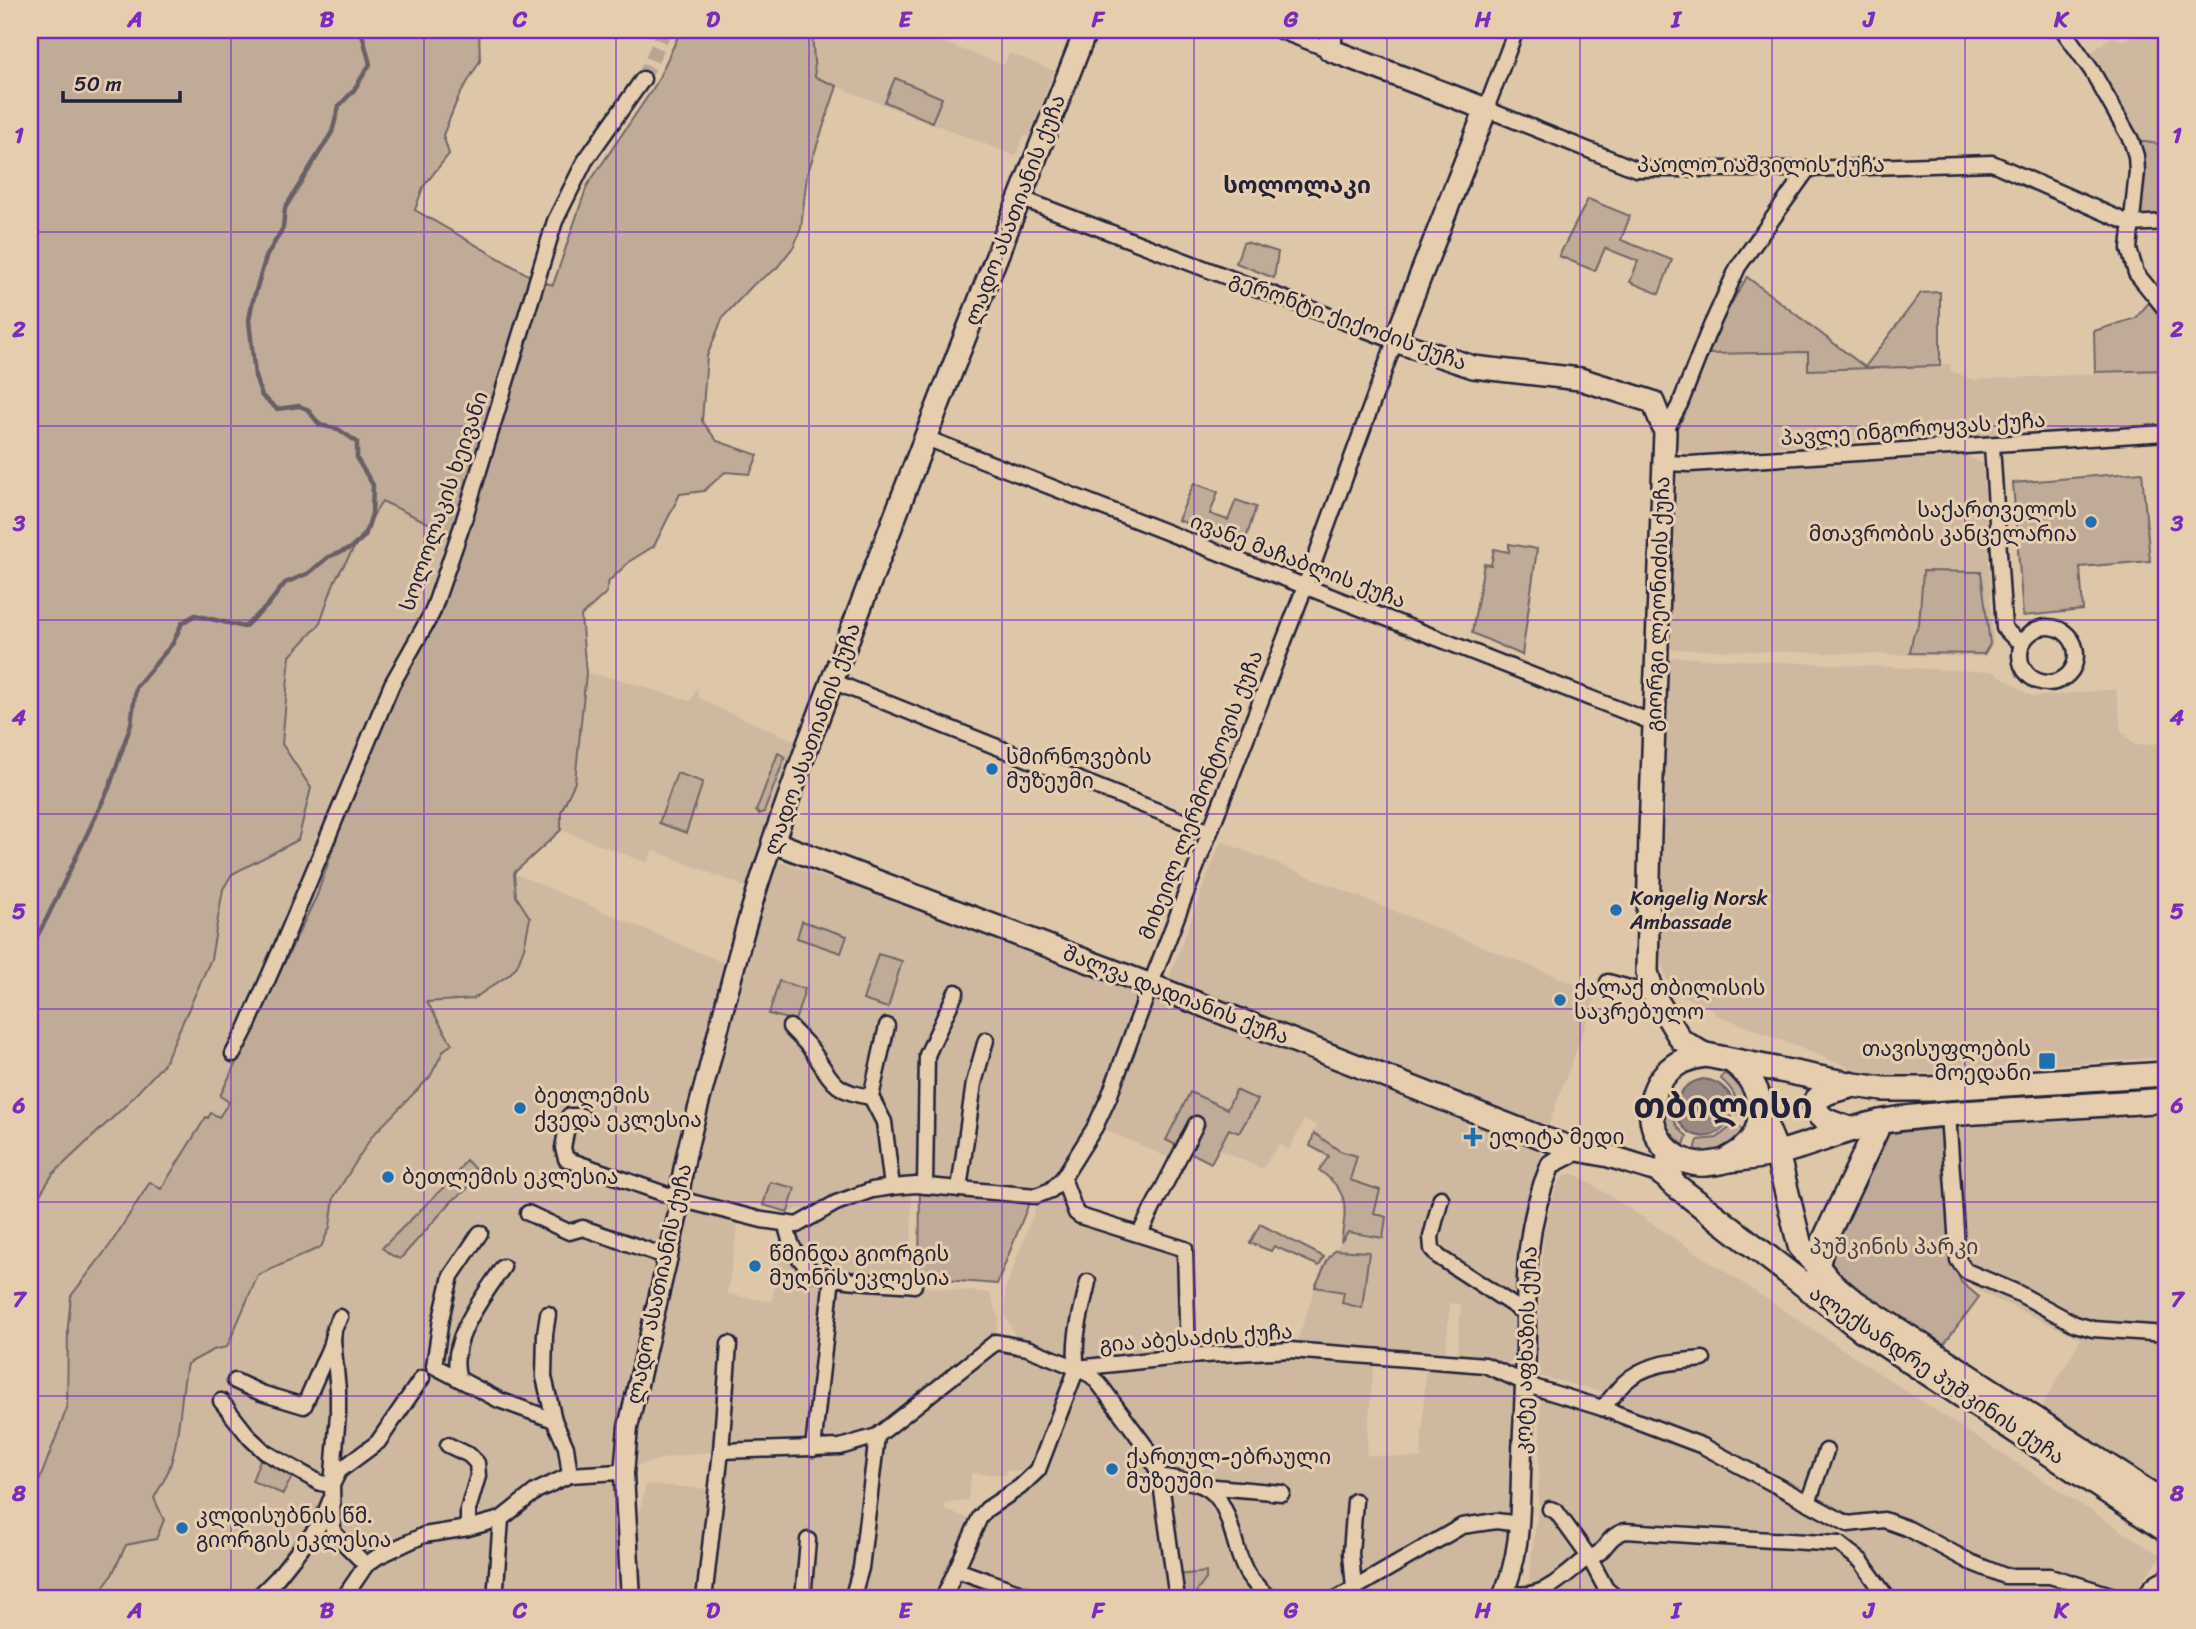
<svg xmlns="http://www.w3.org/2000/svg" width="2196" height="1629" viewBox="0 0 2196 1629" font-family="Sriracha,'Noto Sans Georgian',sans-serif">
<rect width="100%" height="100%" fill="#dec6a9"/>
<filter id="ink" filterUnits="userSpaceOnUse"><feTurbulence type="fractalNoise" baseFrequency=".0143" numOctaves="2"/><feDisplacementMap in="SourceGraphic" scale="14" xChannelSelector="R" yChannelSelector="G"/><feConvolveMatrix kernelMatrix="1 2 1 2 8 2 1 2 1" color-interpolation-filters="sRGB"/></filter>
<g filter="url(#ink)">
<g fill="#ceb8a0">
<polygon points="812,30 909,30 1004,65 1009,53 1054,71 1029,137 1024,135 1016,156 815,78"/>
<polygon points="2144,30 2166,30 2166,145 2138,141 2086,57 2112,36 2122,41"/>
<polygon points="1808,352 1809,370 1950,364 1951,371 1974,380 2166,370 2166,424 1785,446 1689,456 1677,446 1675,438 1683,406 1708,354"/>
<polygon points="1965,455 1983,464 1993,643 1985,657 1669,649 1678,468"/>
<polygon points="382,500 458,537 361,756 345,814 317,895 220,1096 229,1101 219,1117 161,1189 149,1183 110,1245 71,1296 68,1326 67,1408 35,1492 30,1499 30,1210 53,1174 123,1108 211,959 223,889 232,874 298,840 311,788 282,744 290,656 319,625 335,580"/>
<polygon points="1674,657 1994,672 2033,697 2116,689 2121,730 2135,745 2166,743 2166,1057 1874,1077 1860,1075 1848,1067 1715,1014 1713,1009 1683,996 1666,978 1659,950 1659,900 1668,660"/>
<polygon points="586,673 622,680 690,701 698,687 698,697 718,708 803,744 753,890 653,850 647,863 561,830 561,812 575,782"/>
<polygon points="1221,841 1597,993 1544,1138 1372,1071 1376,1061 1170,980 1170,975"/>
<polygon points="780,862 1145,987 1090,1129 1056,1180 1034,1190 962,1180 887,1181 912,1187 911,1278 834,1275 818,1270 800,1254 789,1224 825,1203 788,1212 763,1205 690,1196 685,1191 706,1097 771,867"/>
<polygon points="514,873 733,967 621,1475 622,1599 94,1599 112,1575 126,1545 156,1539 154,1498 171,1465 181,1417 183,1384 187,1364 213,1350 227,1346 258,1275 321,1247 330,1227 334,1197 372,1136 430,1077 444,1050 427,1001 473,999 510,974 517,966"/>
<polygon points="1157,997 1372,1078 1541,1152 1544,1172 1521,1243 1516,1287 1517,1359 1507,1363 1457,1359 1461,1305 1450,1303 1445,1357 1296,1346 1315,1287 1344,1292 1369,1252 1335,1250 1348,1232 1386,1217 1374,1213 1349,1180 1357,1156 1341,1151 1314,1133 1317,1126 1304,1120 1289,1150 1279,1144 1262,1169 1218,1149 1229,1128 1239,1132 1258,1100 1237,1090 1228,1109 1189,1093 1166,1140 1181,1147 1174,1160 1101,1128"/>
<polygon points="2166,1115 2166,1498 2038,1413 2081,1339 1985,1294 1970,1283 1965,1273 1949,1127"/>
<polygon points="1571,1174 1578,1176 1624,1205 1970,1433 2161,1556 2133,1594 2054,1573 2016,1572 1982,1564 1921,1531 1843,1519 1617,1411 1607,1393 1539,1376 1539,1315 1544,1230 1557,1185 1565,1175"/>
<polygon points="1053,1194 1070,1197 1077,1216 1178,1248 1184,1353 1078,1364 1018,1340 1006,1318 1005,1290 1039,1199"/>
<polygon points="688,1207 739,1220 727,1294 771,1302 785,1238 831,1280 812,1447 723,1450 671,1457 638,1465 631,1455 679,1214"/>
<polygon points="836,1279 990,1293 999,1319 995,1337 866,1438 816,1442"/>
<polygon points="995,1347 1026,1352 1072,1373 1031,1472 1007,1470 1005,1475 971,1473 968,1500 944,1503 945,1510 975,1521 940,1599 854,1599 880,1442"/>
<polygon points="1269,1354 1374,1360 1366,1455 1421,1458 1426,1363 1475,1366 1517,1386 1514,1520 1455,1526 1405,1549 1328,1599 1278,1599 1246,1559 1224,1503 1167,1474 1154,1447 1110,1389 1109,1378 1115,1366"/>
<polygon points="1077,1372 1092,1379 1159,1477 1175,1599 945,1599 982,1517 1030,1484"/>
<polygon points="1541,1394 1698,1448 1840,1524 1833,1542 1614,1527 1594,1549 1576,1538 1558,1509 1538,1504"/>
<polygon points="875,1440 853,1580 847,1599 707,1599 723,1454"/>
<polygon points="1164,1481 1204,1491 1215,1498 1265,1599 1191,1599 1206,1579 1206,1573 1177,1575"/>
<polygon points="646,1484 708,1489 698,1599 637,1599 634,1536"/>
<polygon points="1538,1508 1555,1511 1577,1546 1576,1563 1540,1588 1528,1585"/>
<polygon points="1879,1522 1978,1571 2051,1578 2122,1599 1890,1599 1845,1540 1856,1525"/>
<polygon points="1494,1527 1512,1529 1509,1546 1487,1599 1341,1599 1463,1533"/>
<polygon points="1622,1536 1838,1547 1859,1563 1884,1599 1623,1599 1602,1573 1602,1558"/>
<polygon points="1587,1562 1594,1572 1599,1595 1606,1599 1544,1599 1545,1595"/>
</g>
<g fill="#bfab97" stroke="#706669" stroke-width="2">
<path d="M30,30H479L480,61L458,98L443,135L449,154L423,187L415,210L537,280L553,285L587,186L656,84L681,30H812L815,77L837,86L807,175L801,228L794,246L776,269L754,284L723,317L707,356L702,421L717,441L758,455L750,474L725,472L704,491L680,494L654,546L630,561L609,581L606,593L581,616L586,673L575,782L561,812V830L514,873L516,896L530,918L524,948L517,966L510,974L473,999L427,1002L452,1044L444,1050L430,1077L372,1136L334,1197L330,1227L321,1247L258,1275L227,1347L213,1350L187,1364C180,1397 181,1430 171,1463C168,1475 160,1487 154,1498L164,1520L156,1539L126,1545L112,1575L94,1599H30V1499L35,1492L67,1408L68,1326L71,1296L110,1245L150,1182L161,1189L206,1117L208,1118L211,1113L219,1117L229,1102L220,1096L317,895L345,814L361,756L432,613L458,537L382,501L335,580L319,625L290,656L282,744L311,788L298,840L232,874L223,889L211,959L164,1064L123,1108L53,1174L30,1210Z"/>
<polygon points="895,78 942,98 932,122 885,102"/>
<polygon points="2138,141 2166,145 2166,217 2141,217 2137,215"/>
<polygon points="1588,199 1630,216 1621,240 1672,260 1659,294 1630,282 1638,261 1605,248 1595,271 1559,256"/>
<polygon points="1246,242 1278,252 1274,278 1236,263 1243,243"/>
<polygon points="1747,277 1865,367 1921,293 1940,292 1940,366 1808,370 1808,352 1708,354 1728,309"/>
<polygon points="2151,300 2166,318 2166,370 2095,372 2094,331 2136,318"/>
<polygon points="2142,472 2150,561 2080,567 2083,610 2023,616 2013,483"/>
<polygon points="1194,483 1218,492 1210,514 1228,520 1236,500 1256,507 1244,545 1178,520"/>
<polygon points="1509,544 1537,549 1522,655 1472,633 1484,564 1491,565 1494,549 1509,552"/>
<polygon points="1923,571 1981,572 1990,644 1984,654 1910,653 1913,636 1919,625"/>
<polygon points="778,753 785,757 764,812 759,814 756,811"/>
<polygon points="677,773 703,782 686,833 659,823"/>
<polygon points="802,921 847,936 841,953 797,938"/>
<polygon points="878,954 902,961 888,1008 863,1000"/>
<polygon points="779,981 805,989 795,1021 769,1014"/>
<path d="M1724,1073C1745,1084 1748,1096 1750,1119L1737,1114C1738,1098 1733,1089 1721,1079Z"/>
<polygon points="1236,1090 1258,1100 1239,1133 1229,1129 1211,1163 1166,1140 1190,1092 1227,1109"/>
<path d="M1663,1097L1672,1101C1670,1116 1675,1127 1687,1136L1684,1145C1666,1132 1660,1119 1663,1097Z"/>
<path d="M1733,1125L1747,1130C1734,1148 1716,1155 1695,1150L1698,1140L1717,1138Z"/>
<polygon points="1941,1128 1957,1272 1961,1282 1979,1297 1941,1348 1843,1286 1832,1271 1828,1256 1888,1133"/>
<path d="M1314,1133L1340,1151L1357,1156L1350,1180L1380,1190L1374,1213L1386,1217L1383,1238L1348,1232L1341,1242C1346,1208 1351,1193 1319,1170L1329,1156L1310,1146Z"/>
<polygon points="466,1160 479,1173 466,1190 452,1201 400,1259 391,1255 382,1248 452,1179"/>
<polygon points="770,1182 795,1188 788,1212 763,1205"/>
<polygon points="920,1188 1031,1198 997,1284 919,1278"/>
<polygon points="1260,1224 1324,1257 1319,1266 1274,1246 1271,1251 1250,1243"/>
<polygon points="1335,1250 1369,1252 1362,1308 1342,1303 1344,1292 1315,1287 1328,1259"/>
<polygon points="263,1452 294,1473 283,1494 252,1481"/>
<polygon points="1206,1572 1206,1579 1191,1599 1180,1599 1177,1575"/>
</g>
<path fill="#988982" stroke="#696066" stroke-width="2" d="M1703,1079C1722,1081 1738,1096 1731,1116C1728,1125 1721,1132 1713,1135C1675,1146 1658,1088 1703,1079Z"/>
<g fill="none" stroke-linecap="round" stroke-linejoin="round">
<polyline stroke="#696066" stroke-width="4.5" points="30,949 47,918 109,788 131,724 136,687 173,643 182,623 195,615 244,627 267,606 285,583 309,573 328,557 351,548 365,536 372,514 373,485 357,459 357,442 338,429 320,425 307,409 299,406 277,409 262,396 255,376 249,320 252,304 266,257 283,228 285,208 332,132 339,106 354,90 370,64 361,30"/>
<polyline stroke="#b8a593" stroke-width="14" stroke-dasharray="14 7" stroke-linecap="butt" points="643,79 665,30"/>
<defs>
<g id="minor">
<polyline points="1278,30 1330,50"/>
<polyline points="1516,30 1486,109 1636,169 1808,169 1992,163 2131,224 2166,222"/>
<polyline points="2063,30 2092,71 2131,140 2136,156 2137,171 2129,249 2136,273 2166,310"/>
<polyline points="1665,432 1680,404 1707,335 1738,267 1808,169"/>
<polyline points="926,438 1654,723"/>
<polyline points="1992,446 2004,628 2014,638 2023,641"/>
<polyline points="1663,463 1690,464 2166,433"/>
<circle cx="2048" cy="655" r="28"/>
<polyline points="832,681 1210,832"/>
<polyline points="1608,982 1654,995"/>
<polyline points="887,1026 871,1097 884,1122 892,1187"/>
<path d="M790,1027C797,1035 807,1043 813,1052C832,1081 834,1092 871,1097"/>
<polyline points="233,1054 247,1027 280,951 392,684 432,613 463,523 555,221 585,161 643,79"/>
<polyline points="1948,1114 1958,1260 1966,1271 2018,1293 2075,1324 2093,1329 2166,1334"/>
<polyline points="582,1116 569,1116 563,1148 566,1159 679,1199 762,1220 797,1225 836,1203 872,1190 892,1187 916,1185 1036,1196 1051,1190 1063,1178 1095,1127 1109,1097 1155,973 1301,597 1395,341 1020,198"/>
<polyline points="1063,1178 1076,1213 1080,1216 1185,1249 1188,1356"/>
<polyline points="925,1186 927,1055 956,992"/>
<polyline points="959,1189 974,1083 986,1040"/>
<polyline points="1441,1198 1431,1237 1432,1249 1439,1257 1525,1313"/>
<polyline points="528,1213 569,1232 583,1228 668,1257"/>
<path d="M786,1224C789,1243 798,1263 816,1273C833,1282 893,1283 914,1285"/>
<polyline points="480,1233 451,1276 441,1319 434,1366 499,1400 554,1420"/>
<polyline points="1140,1233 1196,1124"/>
<polyline points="548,1314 545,1334 544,1377 554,1420 566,1447 570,1475"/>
<polyline points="333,1340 338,1390 338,1414 332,1485 333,1532 366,1565"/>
<path d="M1079,1369L1092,1376L1100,1385L1146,1447L1160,1476C1174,1479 1190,1480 1203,1486C1233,1499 1231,1549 1248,1575C1254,1584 1263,1592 1270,1599"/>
<path d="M459,1379C446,1342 484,1296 503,1267"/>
<polyline points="235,1381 261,1393 304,1406 333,1340 334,1329 340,1317"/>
<polyline points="221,1401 250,1438 265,1452 320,1483 332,1485 339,1471 378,1442 422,1378"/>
<path d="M1602,1408C1610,1400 1617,1390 1624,1383C1646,1362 1676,1362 1703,1359"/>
<polyline points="448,1445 469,1455 477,1463 478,1476 468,1510 468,1528"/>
<polyline points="813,1449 832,1277"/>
<polyline points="721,1451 840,1447 877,1436 996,1342 1027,1348 1077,1368 1188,1356 1290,1350 1461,1363 1485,1365 1537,1388 1602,1408 1703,1446 1848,1524 1884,1520 1909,1529 1970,1562 2005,1576 2050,1576 2124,1599"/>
<polyline points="1160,1476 1177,1599"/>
<polyline points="1204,1486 1282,1493"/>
<polyline points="1808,1503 1826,1451"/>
<polyline points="1550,1509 1556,1511 1589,1557 1606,1589 1618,1599"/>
<polyline points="1839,1544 1861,1561 1888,1599"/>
<polyline points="957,1570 1024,1594"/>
<polyline points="1354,1589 1351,1553 1355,1501"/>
<path d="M1505,1592C1539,1602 1557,1582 1582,1562C1588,1558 1595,1556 1600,1552C1610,1542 1610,1536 1625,1531L1839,1544"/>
<polyline points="256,1599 277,1578 316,1529 322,1521 330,1501"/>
<polyline points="343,1599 366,1565 377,1557 424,1535 468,1528 501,1519 536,1491 570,1475 619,1472 624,1474"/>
<polyline points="495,1599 501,1519"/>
<polyline points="704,1599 721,1451 729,1344"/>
<polyline points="803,1599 808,1540"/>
<polyline points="852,1599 861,1568 877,1436"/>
<path d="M943,1599L980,1517L987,1509L1020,1487L1038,1470L1077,1368C1072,1340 1082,1310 1088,1282"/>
<polyline points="1336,1599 1462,1526 1496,1521 1520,1524"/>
<path d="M2142,1599C2149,1590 2154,1580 2166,1578"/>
</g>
<g id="tertiary">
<path d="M631,1599L624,1474L628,1427L678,1214C680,1163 698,1112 710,1063C729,989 747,914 773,842"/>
<path d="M1501,1599C1520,1560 1520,1517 1521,1474C1523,1428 1526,1382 1526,1336C1526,1273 1526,1222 1551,1164L1578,1150"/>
</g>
<g id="secondary">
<polyline points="1086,30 922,446 808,744 773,842 1143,982 1540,1137 1578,1150 1609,1156 1657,1171 1671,1182"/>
<polyline points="1331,30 1330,50 1486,109 1395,341 1473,367 1580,379 1653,402 1665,432 1650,832 1647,972 1654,995 1681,1040 1706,1055"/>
</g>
<g id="primary">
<path d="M2166,1074L1929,1089H1883L1854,1085L1706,1055C1633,1062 1636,1157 1699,1164C1710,1165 1719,1162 1730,1160C1746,1158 1762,1157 1778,1153C1814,1144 1847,1128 1885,1121C1925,1114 1966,1113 2007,1110C2060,1107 2113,1104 2166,1100"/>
<polyline points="1760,1112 1777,1153 1800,1246 1830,1282 1850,1299 2166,1504"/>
<path d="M1849,1129C1834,1123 1815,1121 1815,1102C1823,1091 1837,1090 1850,1086"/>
<polyline points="1668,1150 1671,1182 1861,1329 2166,1530"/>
<path d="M1728,1159C1772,1137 1769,1088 1732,1061"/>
<polyline points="1817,1267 1823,1243 1880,1122"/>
</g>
</defs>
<use href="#minor" stroke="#22223b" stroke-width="19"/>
<use href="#tertiary" stroke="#22223b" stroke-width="23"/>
<use href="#secondary" stroke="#22223b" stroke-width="26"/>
<use href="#primary" stroke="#22223b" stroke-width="28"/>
<use href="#minor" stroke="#e6cdae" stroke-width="14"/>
<use href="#tertiary" stroke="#e6cdae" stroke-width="18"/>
<use href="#secondary" stroke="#e6cdae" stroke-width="21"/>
<use href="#primary" stroke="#e6cdae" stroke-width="23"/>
</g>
</g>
<path fill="none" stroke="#7b2cbf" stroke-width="2" stroke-opacity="0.55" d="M231,30V1599M424,30V1599M616,30V1599M809,30V1599M1002,30V1599M1194,30V1599M1387,30V1599M1580,30V1599M1772,30V1599M1965,30V1599M30,232H2166M30,426H2166M30,620H2166M30,814H2166M30,1009H2166M30,1202H2166M30,1396H2166"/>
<g fill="#1f6fb2" stroke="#e6cdae" stroke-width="2.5">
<circle cx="2091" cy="522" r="7"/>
<circle cx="992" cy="769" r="7"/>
<circle cx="1616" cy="910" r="7"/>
<circle cx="1560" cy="1000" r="7"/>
<rect x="2038" y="1052" width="18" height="18" rx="3.5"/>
<circle cx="520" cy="1108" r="7"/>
<path d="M1469.5 1126.5h7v7h7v7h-7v7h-7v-7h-7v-7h7z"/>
<circle cx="388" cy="1177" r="7"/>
<circle cx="755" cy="1266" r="7"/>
<circle cx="1112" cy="1469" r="7"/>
<circle cx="182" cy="1528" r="7"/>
</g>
<g text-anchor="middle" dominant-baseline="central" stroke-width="6" stroke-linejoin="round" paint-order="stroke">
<g font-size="21" fill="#22223b" stroke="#e6cdae">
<text x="1761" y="165">პაოლო იაშვილის ქუჩა</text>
<text transform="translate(1015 210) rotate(-69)">ლადო ასათიანის ქუჩა</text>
<text transform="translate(1348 321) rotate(20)">გერონტი ქიქოძის ქუჩა</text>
<text transform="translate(1913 429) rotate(-4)">პავლე ინგოროყვას ქუჩა</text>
<text transform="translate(444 501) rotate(-71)">სოლოლაკის ხეივანი</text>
<text transform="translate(1298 561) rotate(21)">ივანე მაჩაბლის ქუჩა</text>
<text transform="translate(1658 604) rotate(-88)">გიორგი ლეონიძის ქუჩა</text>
<text transform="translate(812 739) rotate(-70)">ლადო ასათიანის ქუჩა</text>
<text transform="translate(1201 795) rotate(-69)">მიხეილ ლერმონტოვის ქუჩა</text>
<text transform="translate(1176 995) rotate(21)">შალვა დადიანის ქუჩა</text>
<text transform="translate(659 1284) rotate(-78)">ლადო ასათიანის ქუჩა</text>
<text transform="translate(1196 1338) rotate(-4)">გია აბესაძის ქუჩა</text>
<text transform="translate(1526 1350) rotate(-88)">კოტე აფხაზის ქუჩა</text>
<text transform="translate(1937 1375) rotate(34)">ალექსანდრე პუშკინის ქუჩა</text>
</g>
<g font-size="21" fill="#22223b" stroke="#e6cdae" text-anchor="start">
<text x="2077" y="510" text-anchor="end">საქართველოს<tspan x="2077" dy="24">მთავრობის კანცელარია</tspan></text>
<text x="1006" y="757">სმირნოვების<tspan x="1006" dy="24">მუზეუმი</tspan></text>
<text x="1630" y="898">Kongelig Norsk<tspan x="1630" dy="24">Ambassade</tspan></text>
<text x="1574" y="988">ქალაქ თბილისის<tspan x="1574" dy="24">საკრებულო</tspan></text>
<text x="2031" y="1049" text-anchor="end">თავისუფლების<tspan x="2031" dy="24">მოედანი</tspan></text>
<text x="534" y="1096">ბეთლემის<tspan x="534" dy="24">ქვედა ეკლესია</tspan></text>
<text x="1489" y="1137">ელიტა მედი</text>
<text x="402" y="1177">ბეთლემის ეკლესია</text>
<text x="769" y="1254">წმინდა გიორგის<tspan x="769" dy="24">მუღნის ეკლესია</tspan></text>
<text x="1126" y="1457">ქართულ-ებრაული<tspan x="1126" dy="24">მუზეუმი</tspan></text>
<text x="196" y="1516">კლდისუბნის წმ.<tspan x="196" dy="24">გიორგის ეკლესია</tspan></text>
</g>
<g font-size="21" fill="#413d4d" stroke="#e6cdae">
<text x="1894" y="1247">პუშკინის პარკი</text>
</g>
<g font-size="23" font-weight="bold" fill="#22223b" stroke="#e6cdae">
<text x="1297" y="185">სოლოლაკი</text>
</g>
<g font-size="35" font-weight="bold" fill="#22223b" stroke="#e6cdae">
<text x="1723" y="1106">თბილისი</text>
</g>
</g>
<rect width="2196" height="1629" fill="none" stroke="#e6cdae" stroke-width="77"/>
<path d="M63 91v10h117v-10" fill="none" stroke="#22223b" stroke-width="3.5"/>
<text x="74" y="91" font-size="21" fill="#22223b" stroke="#e6cdae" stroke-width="5" paint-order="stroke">50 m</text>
<rect x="38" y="38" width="2120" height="1552" fill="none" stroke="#7b2cbf" stroke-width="2.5"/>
<g font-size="23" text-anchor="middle" font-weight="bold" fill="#7b2cbf">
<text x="135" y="27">A</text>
<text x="327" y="27">B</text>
<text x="520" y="27">C</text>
<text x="713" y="27">D</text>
<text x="905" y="27">E</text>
<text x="1098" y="27">F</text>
<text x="1291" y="27">G</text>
<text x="1483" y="27">H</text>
<text x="1676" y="27">I</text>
<text x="1869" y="27">J</text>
<text x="2061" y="27">K</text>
<text x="19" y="143">1</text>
<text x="2177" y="143">1</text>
<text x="19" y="337">2</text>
<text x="2177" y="337">2</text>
<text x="19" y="531">3</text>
<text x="2177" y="531">3</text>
<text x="19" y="725">4</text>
<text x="2177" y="725">4</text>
<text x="19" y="919">5</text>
<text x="2177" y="919">5</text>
<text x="19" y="1113">6</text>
<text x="2177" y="1113">6</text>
<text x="19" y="1307">7</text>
<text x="2177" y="1307">7</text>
<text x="19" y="1501">8</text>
<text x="2177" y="1501">8</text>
<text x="135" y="1618">A</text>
<text x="327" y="1618">B</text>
<text x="520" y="1618">C</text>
<text x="713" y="1618">D</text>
<text x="905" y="1618">E</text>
<text x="1098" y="1618">F</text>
<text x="1291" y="1618">G</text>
<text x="1483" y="1618">H</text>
<text x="1676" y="1618">I</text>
<text x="1869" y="1618">J</text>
<text x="2061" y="1618">K</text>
</g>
</svg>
